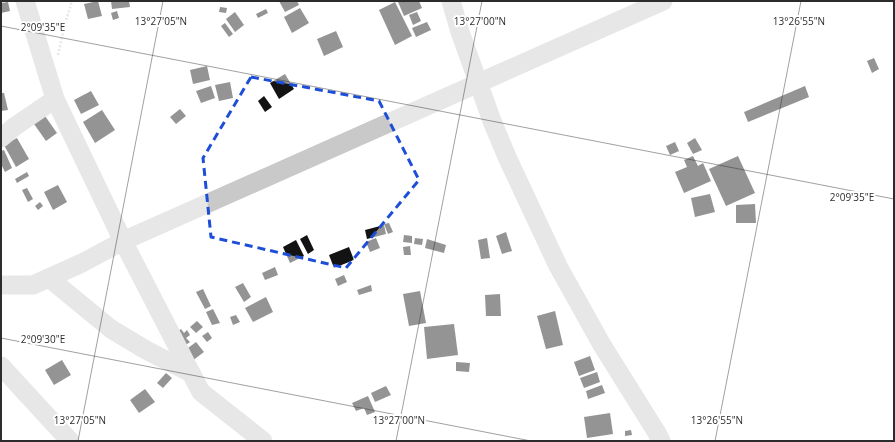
<svg xmlns="http://www.w3.org/2000/svg" width="895" height="442" viewBox="0 0 895 442" font-family="'Open Sans',sans-serif">
<rect width="100%" height="100%" fill="#fff"/>
<g fill="#131313">
<polygon points="98,1 102,16 88,19 84,4"/>
<polygon points="111,1 129,1 130,7 112,9"/>
<polygon points="279,1 297,1 299,5 285,12"/>
<polygon points="400,1 419,1 422,8 404,16 398,2"/>
<polygon points="8,2 10,11 1,13 1,3"/>
<polygon points="395,2 412,36 395,45 379,10"/>
<polygon points="220,7 227,8 226,13 219,12"/>
<polygon points="300,8 309,23 292,33 284,17"/>
<polygon points="266,9 268,13 258,18 256,14"/>
<polygon points="117,11 119,18 113,20 111,13"/>
<polygon points="235,12 244,25 235,32 226,19"/>
<polygon points="417,12 421,21 413,25 409,15"/>
<polygon points="427,22 431,30 416,37 412,28"/>
<polygon points="225,23 233,34 229,37 221,26"/>
<polygon points="336,31 343,47 324,56 317,39"/>
<polygon points="874,58 879,69 872,73 867,61"/>
<polygon points="207,66 210,80 193,84 190,70"/>
<polygon points="285,74 294,89 279,99 270,83"/>
<polygon points="230,82 233,98 219,101 215,85"/>
<polygon points="211,86 215,98 201,103 196,91"/>
<polygon points="805,86 809,97 748,122 744,112"/>
<polygon points="91,91 99,105 81,114 74,100"/>
<polygon points="1,93 4,93 8,110 1,111"/>
<polygon points="264,96 272,107 265,112 258,101"/>
<polygon points="180,109 186,116 176,124 170,117"/>
<polygon points="102,110 115,130 95,143 83,122"/>
<polygon points="45,116 57,133 46,141 34,124"/>
<polygon points="17,138 29,159 16,167 4,145"/>
<polygon points="695,138 702,150 693,154 687,143"/>
<polygon points="675,142 679,151 670,155 666,146"/>
<polygon points="4,150 12,168 5,172 1,164 1,151"/>
<polygon points="693,156 698,166 703,163 711,181 684,193 675,172 687,167 684,160"/>
<polygon points="738,156 755,193 726,206 709,169"/>
<polygon points="27,172 29,176 17,183 15,179"/>
<polygon points="58,185 67,202 53,210 44,192"/>
<polygon points="27,188 33,199 28,202 22,190"/>
<polygon points="710,194 715,212 695,217 691,198"/>
<polygon points="40,202 43,206 38,210 35,206"/>
<polygon points="755,204 756,223 736,223 736,205"/>
<polygon points="389,223 393,232 388,234 384,224"/>
<polygon points="384,225 386,234 367,239 365,230"/>
<polygon points="506,232 512,251 502,254 496,236"/>
<polygon points="307,235 314,250 308,254 300,239"/>
<polygon points="404,235 412,236 412,243 403,242"/>
<polygon points="376,238 380,248 370,252 366,242"/>
<polygon points="415,238 423,239 422,245 414,244"/>
<polygon points="487,238 490,258 481,259 478,240"/>
<polygon points="427,239 446,245 444,253 425,248"/>
<polygon points="296,240 304,256 290,263 283,247"/>
<polygon points="410,246 411,255 404,255 403,247"/>
<polygon points="349,247 354,260 334,268 329,255"/>
<polygon points="275,267 278,275 265,280 262,273"/>
<polygon points="344,275 347,282 338,286 335,279"/>
<polygon points="243,283 251,297 244,302 235,287"/>
<polygon points="371,285 372,291 359,295 357,290"/>
<polygon points="203,289 211,306 205,309 196,292"/>
<polygon points="420,291 426,323 409,326 403,294"/>
<polygon points="500,294 501,316 486,316 485,295"/>
<polygon points="266,297 273,312 253,322 245,308"/>
<polygon points="213,309 220,323 212,325 206,312"/>
<polygon points="555,311 563,345 546,349 537,316"/>
<polygon points="236,315 240,322 233,325 230,317"/>
<polygon points="197,321 203,327 196,333 190,327"/>
<polygon points="454,324 458,355 427,359 424,327"/>
<polygon points="181,329 184,333 187,330 190,335 186,338 190,342 183,347 174,334"/>
<polygon points="208,332 212,338 207,342 202,336"/>
<polygon points="196,342 204,352 192,361 184,351"/>
<polygon points="590,356 595,370 579,376 574,362"/>
<polygon points="62,360 71,375 54,385 45,370"/>
<polygon points="456,362 470,363 469,372 456,371"/>
<polygon points="597,372 600,382 584,388 580,378"/>
<polygon points="166,373 172,378 163,388 157,383"/>
<polygon points="602,385 605,393 588,399 586,391"/>
<polygon points="386,386 391,395 375,402 371,393"/>
<polygon points="145,389 155,402 139,413 130,400"/>
<polygon points="368,396 375,412 367,415 364,408 356,411 352,403"/>
<polygon points="610,413 613,434 587,438 584,417"/>
<polygon points="631,430 632,435 625,436 625,431"/>
</g>
<g fill="none" stroke-linecap="round" stroke-linejoin="round">
<polyline stroke="#c9c9c9" stroke-width="2.5" stroke-dasharray="2 2" stroke-linecap="butt" points="58,55 65,24 72,1"/>
<g stroke="#c9c9c9" stroke-width="19">
<polyline points="25,1 55,99 123,241 191,373"/>
<polyline points="451,1 460,32 492,121 507,157 558,266 602,345 657,433 661,441"/>
<polyline points="1,138 14,127 55,99"/>
<polyline points="49,278 111,329 146,350 191,373 201,392 263,441"/>
<polyline points="1,285 33,285 82,263 123,241 663,1"/>
<polyline points="1,366 70,441"/>
</g>
</g>
<path d="M0 0H895V442H0ZM251,77L379,101L419,180L346,268L211,237L203,158Z" fill="#fff" fill-opacity=".55" fill-rule="evenodd"/>
<path fill="none" stroke="#1d4ed8" stroke-width="3" stroke-dasharray="8 5" stroke-linejoin="round" d="M251,77L379,101L419,180L346,268L211,237L203,158Z"/>
<path fill="none" stroke="#2c2c2c" stroke-width="1" stroke-opacity="0.45" d="M1,26L894,199M1,338L531,441M78,441L163,1M396,441L482,1M715,441L801,1"/>
<g font-size="10" text-anchor="middle" fill="#2c2c2c" stroke="#fff" stroke-width="4" stroke-linejoin="round" paint-order="stroke">
<text x="161" y="25">13°27'05"N</text>
<text x="480" y="25">13°27'00"N</text>
<text x="799" y="25">13°26'55"N</text>
<text x="43" y="31">2°09'35"E</text>
<text x="852" y="201">2°09'35"E</text>
<text x="43" y="343">2°09'30"E</text>
<text x="80" y="424">13°27'05"N</text>
<text x="399" y="424">13°27'00"N</text>
<text x="717" y="424">13°26'55"N</text>
</g>
<rect width="895" height="442" fill="none" stroke="#2c2c2c" stroke-width="4"/>
</svg>
